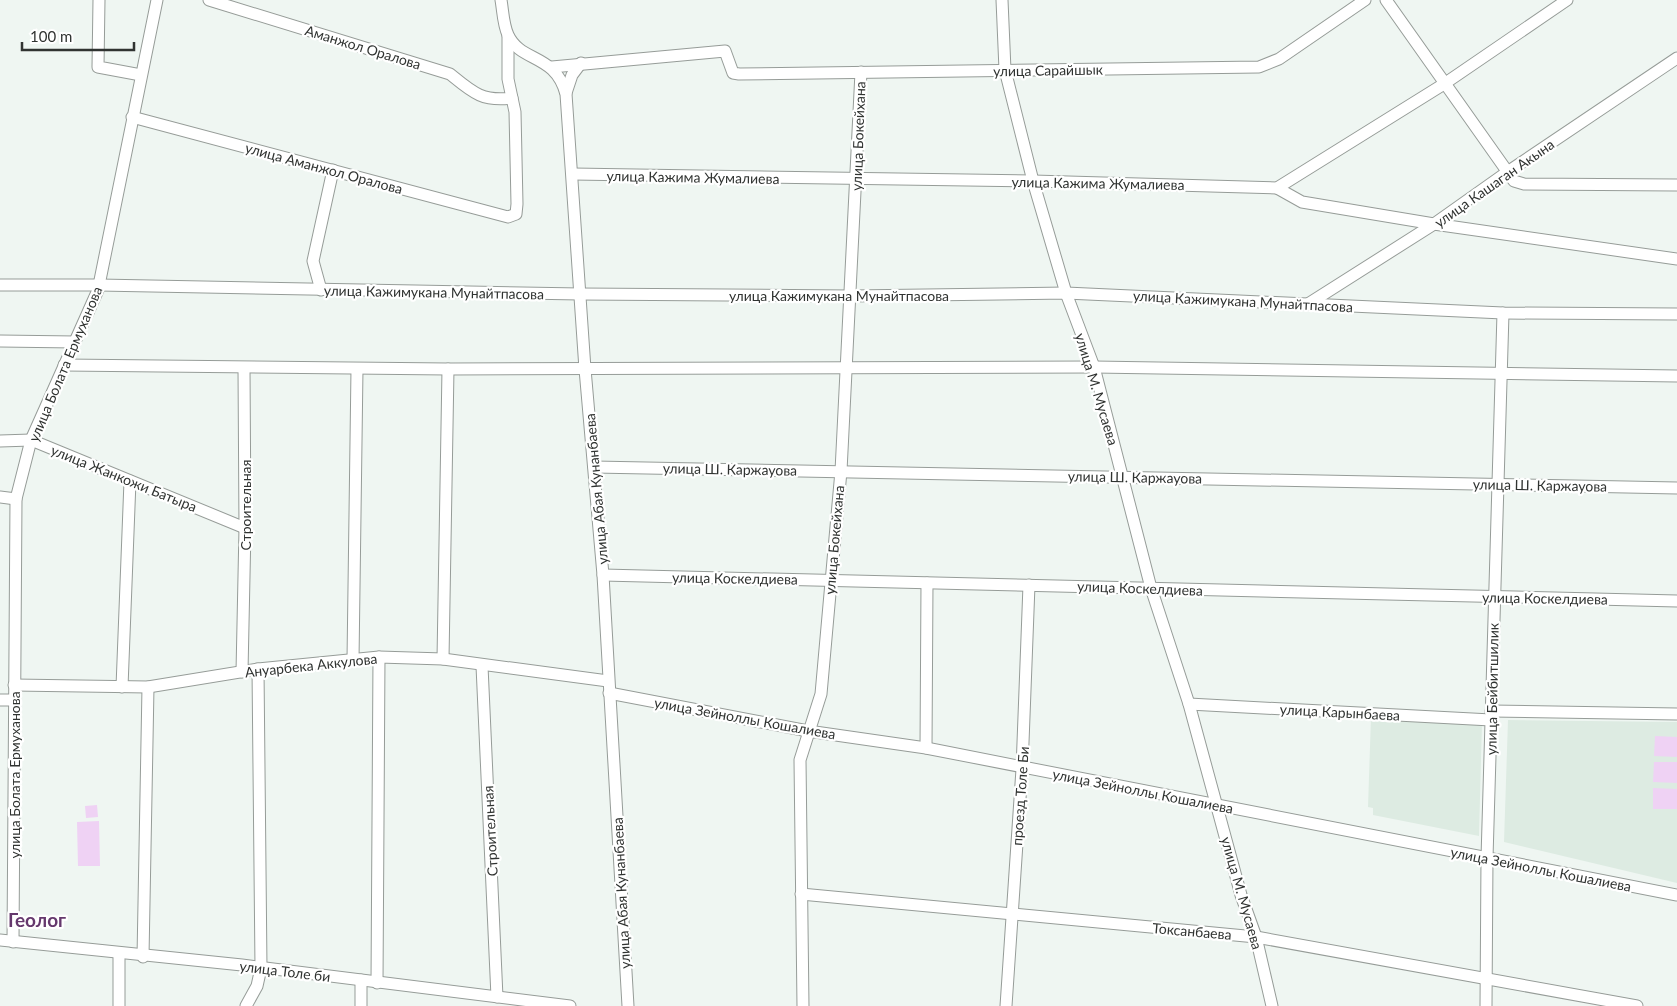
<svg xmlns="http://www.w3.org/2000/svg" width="1677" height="1006" viewBox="0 0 1677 1006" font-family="Lato,sans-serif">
<rect width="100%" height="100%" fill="#eff6f2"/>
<g fill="#ddebe2">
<polygon points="1371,717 1482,723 1479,836 1373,815 1373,808 1368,807"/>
<polygon points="1508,720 1677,722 1677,883 1504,842"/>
</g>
<g fill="#efd2f4">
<polygon points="1655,736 1677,737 1677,757 1654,756"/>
<polygon points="1654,762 1677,762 1677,783 1653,782"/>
<polygon points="1653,788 1677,789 1677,809 1653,809"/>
<polygon points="97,805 98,817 86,818 85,806"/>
<polygon points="99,821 100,866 78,866 77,822"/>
</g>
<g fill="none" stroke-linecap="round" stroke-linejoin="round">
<defs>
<g id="minor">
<polyline points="99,0 98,67 141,75"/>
<path d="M209,0L450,74C472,92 482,102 512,98"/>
<path d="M501,0C503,11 503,24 508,35C521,63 555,53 566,94L585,369L603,575L628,1006"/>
<polyline points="1002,0 1005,70 1033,181 1066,293 1094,367 1151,588 1189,704 1241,895 1256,937 1272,1006"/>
<polyline points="1386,0 1514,181 1524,184 1677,185"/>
<polyline points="552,67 725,51 733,73 739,74 1259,67 1279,59 1365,0"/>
<polyline points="566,93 572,75 581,63"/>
<polyline points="132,117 508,217 516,214 517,204 515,112 508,79 508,36"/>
<polyline points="573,174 1033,181 1277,188 1444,84 1567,0"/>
<polyline points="1277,188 1302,202 1434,224 1677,259"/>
<polyline points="0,285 99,285 580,294 851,296 1066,293 1503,313 1677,314"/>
<polyline points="321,290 313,261 333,170"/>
<polyline points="1308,304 1434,224 1506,173 1677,58"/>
<polyline points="0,341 75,342"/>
<polyline points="64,365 448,369 1094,367 1677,376"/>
<polyline points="0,441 31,440 245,528"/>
<polyline points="594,467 1677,488"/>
<polyline points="0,497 16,499"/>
<polyline points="603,575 1677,601"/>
<polyline points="443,659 448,369"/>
<polyline points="353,660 357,369"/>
<polyline points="482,666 497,997"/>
<polyline points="242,672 245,528 244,368"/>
<polyline points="14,685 148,687 258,669 379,657 443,659 608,681"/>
<polyline points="122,687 130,481"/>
<polyline points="609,693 808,731 926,748 1677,895"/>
<polyline points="0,700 14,700"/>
<polyline points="1189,704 1491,720"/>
<polyline points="1491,711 1677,714"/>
<polyline points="926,748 927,583"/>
<polyline points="801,894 1256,937 1637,1006"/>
<polyline points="0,940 242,965 570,1006"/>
<polyline points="13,942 16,499 31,440 98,290 157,0"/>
<polyline points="143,957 148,687"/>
<polyline points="377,983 379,657"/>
<polyline points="119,1006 119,953"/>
<polyline points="246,1006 257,986 261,968 258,669"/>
<polyline points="361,1006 361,980"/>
<polyline points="803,1006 800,760 821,694 841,471 861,72"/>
<polyline points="1006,1006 1022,769 1029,585"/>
<polyline points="1486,1006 1487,858 1503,313"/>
</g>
</defs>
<use href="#minor" stroke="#969c98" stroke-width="13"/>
<use href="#minor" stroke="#fff" stroke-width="11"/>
</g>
<g text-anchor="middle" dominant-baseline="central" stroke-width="4.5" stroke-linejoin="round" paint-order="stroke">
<g font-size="14" fill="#303331" stroke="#fff">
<text transform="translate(363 47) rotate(17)">Аманжол Оралова</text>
<text transform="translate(1048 70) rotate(-1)">улица Сарайшык</text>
<text transform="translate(858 136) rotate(-88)">улица Бокейхана</text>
<text transform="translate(324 168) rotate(15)">улица Аманжол Оралова</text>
<text transform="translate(693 177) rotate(1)">улица Кажима Жумалиева</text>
<text transform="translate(1098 183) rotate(1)">улица Кажима Жумалиева</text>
<text transform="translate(1494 183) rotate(-35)">улица Кашаган Акына</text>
<text transform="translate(434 292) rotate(1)">улица Кажимукана Мунайтпасова</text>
<text x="839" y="295">улица Кажимукана Мунайтпасова</text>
<text transform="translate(1243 301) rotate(3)">улица Кажимукана Мунайтпасова</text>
<text transform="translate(65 364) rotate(-67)">улица Болата Ермуханова</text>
<text transform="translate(1097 389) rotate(73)">улица М. Мусаева</text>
<text transform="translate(730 469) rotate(1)">улица Ш. Каржауова</text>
<text transform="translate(1135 477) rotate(1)">улица Ш. Каржауова</text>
<text transform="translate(124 478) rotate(22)">улица Жанкожи Батыра</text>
<text transform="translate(1540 485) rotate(1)">улица Ш. Каржауова</text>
<text transform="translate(596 489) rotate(-95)">улица Абая Кунанбаева</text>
<text transform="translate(245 505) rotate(-90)">Строительная</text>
<text transform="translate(834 540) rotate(-85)">улица Бокейхана</text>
<text transform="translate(735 578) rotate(1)">улица Коскелдиева</text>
<text transform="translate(1140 588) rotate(2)">улица Коскелдиева</text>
<text transform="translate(1545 598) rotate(1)">улица Коскелдиева</text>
<text transform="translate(311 665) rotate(-6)">Ануарбека Аккулова</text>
<text transform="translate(1492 689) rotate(-89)">улица Бейбитшилик</text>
<text transform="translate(1340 712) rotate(3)">улица Карынбаева</text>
<text transform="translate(745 718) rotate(10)">улица Зейноллы Кошалиева</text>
<text transform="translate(14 775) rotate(-90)">улица Болата Ермуханова</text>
<text transform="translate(1143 791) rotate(11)">улица Зейноллы Кошалиева</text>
<text transform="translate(1020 796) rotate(-86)">проезд Толе Би</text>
<text transform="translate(490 831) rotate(-93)">Строительная</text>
<text transform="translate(1541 869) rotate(11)">улица Зейноллы Кошалиева</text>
<text transform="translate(621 893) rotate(-93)">улица Абая Кунанбаева</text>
<text transform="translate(1242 893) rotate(74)">улица М. Мусаева</text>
<text transform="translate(1192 931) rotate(5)">Токсанбаева</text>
<text transform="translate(285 971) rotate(7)">улица Толе би</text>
</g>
<g font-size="19" font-weight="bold" fill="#65386d" stroke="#fff">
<text x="37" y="919">Геолог</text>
</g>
</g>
<path d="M22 42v8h112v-8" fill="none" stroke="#303331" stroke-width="2.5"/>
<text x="30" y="42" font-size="15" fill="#303331" stroke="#ffffff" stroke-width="4" paint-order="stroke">100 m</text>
</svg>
